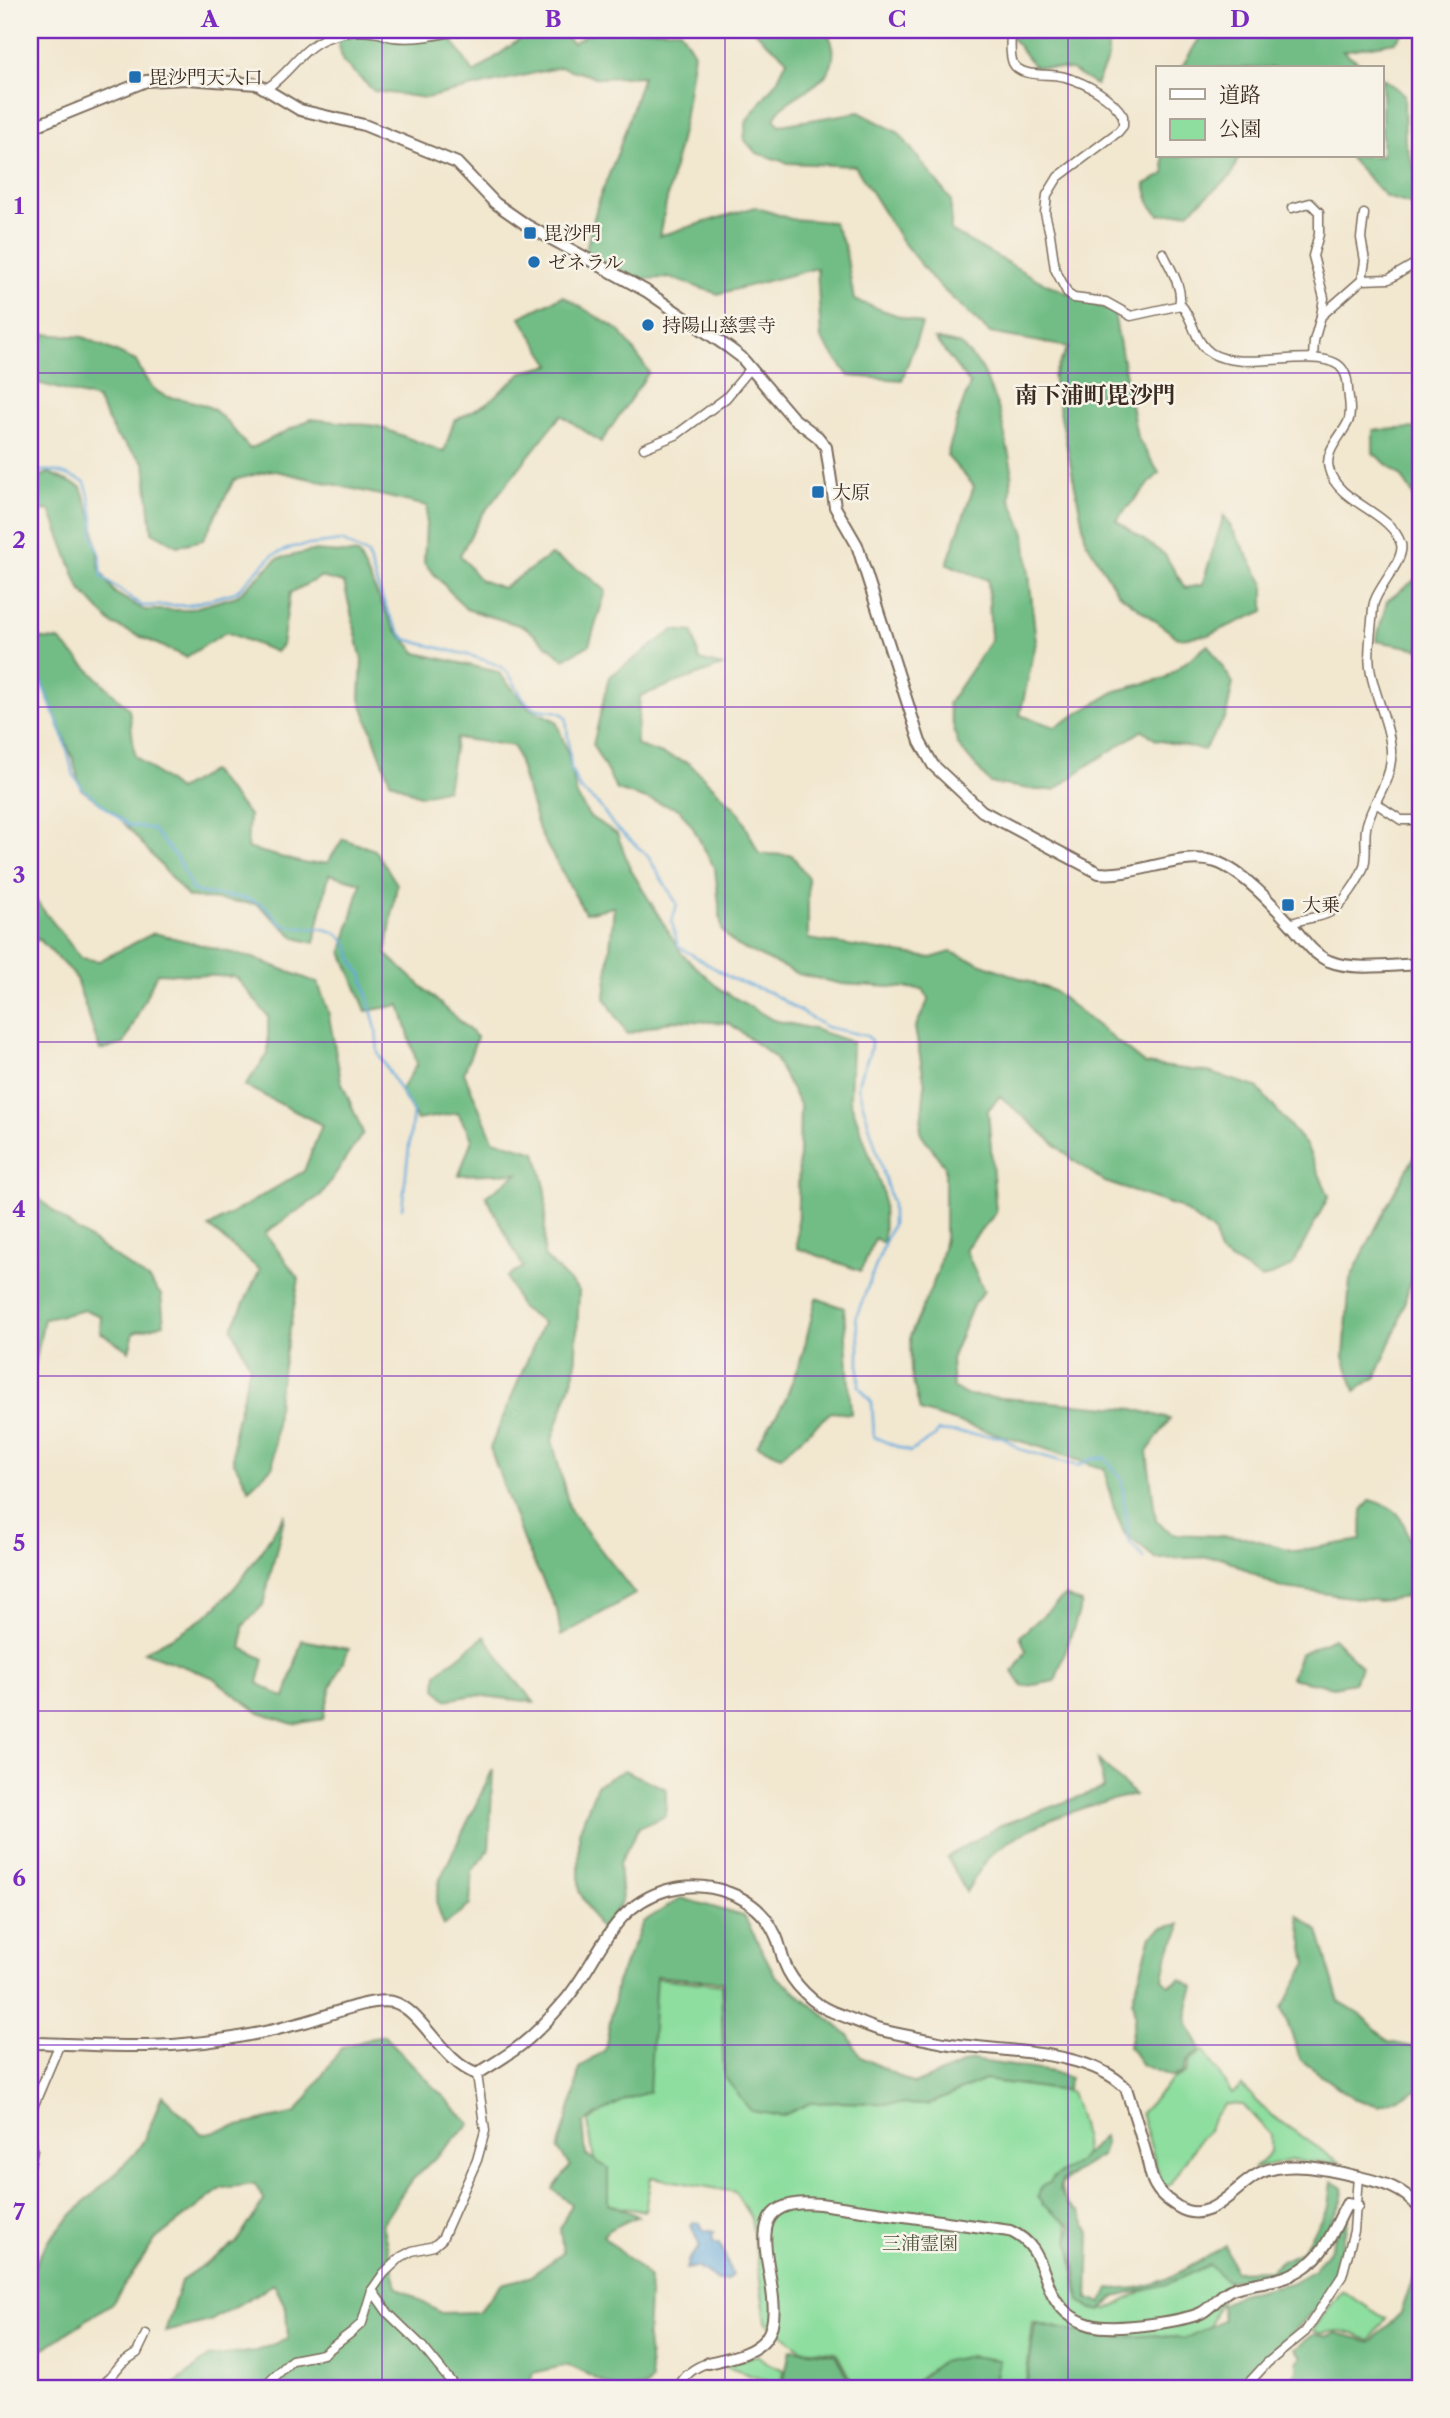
<svg xmlns="http://www.w3.org/2000/svg" width="1450" height="2418" viewBox="0 0 1450 2418" font-family="'Libre Caslon Text','Noto Serif JP',serif">
<rect width="100%" height="100%" fill="#f7f3e8"/>
<filter id="ink" filterUnits="userSpaceOnUse"><feTurbulence type="fractalNoise" baseFrequency=".0143" numOctaves="2"/><feDisplacementMap in="SourceGraphic" scale="14" xChannelSelector="R" yChannelSelector="G"/><feConvolveMatrix kernelMatrix="1 2 1 2 8 2 1 2 1" color-interpolation-filters="sRGB"/></filter>
<filter id="wash" filterUnits="userSpaceOnUse"><feTurbulence type="fractalNoise" baseFrequency=".00686" numOctaves="4" result="noise"/><feDisplacementMap in="SourceGraphic" scale="28" xChannelSelector="R" yChannelSelector="G"/><feGaussianBlur stdDeviation="1.57" result="paint"/><feColorMatrix in="noise" values="0 0 0 0 0 0 0 0 0 0 0 0 0 0 0 0 0 1.4 0 .05"/><feComposite in="paint" operator="in"/></filter>
<g filter="url(#wash)">
<rect width="100%" height="100%" fill="#f2e7cf"/>
<g fill="#8dde9f" stroke="#64845e" stroke-width="2">
<path d="M655,1978L721,1985L724,2076L782,2115L810,2103L844,2102L928,2105L984,2080L1071,2092C1077,2109 1091,2148 1081,2165C1077,2172 1067,2179 1061,2185L1078,2295L1106,2310L1208,2258L1231,2278L1205,2336L1156,2351L1033,2322L1025,2388H855L836,2352L801,2349L766,2322L751,2218L735,2192L651,2177L645,2211L601,2205L588,2122L615,2102Z"/>
<polygon points="1204,2050 1232,2094 1242,2086 1271,2115 1340,2163 1291,2160 1254,2169 1271,2152 1271,2135 1243,2105 1225,2104 1214,2117 1207,2133 1201,2137 1170,2184 1163,2189 1141,2113 1173,2079 1186,2073 1189,2062"/>
<path d="M1342,2291L1386,2319L1370,2340C1361,2337 1350,2332 1341,2331C1330,2330 1323,2337 1312,2330Z"/>
<polygon points="757,2355 767,2363 784,2370 782,2386 726,2367 726,2365"/>
</g>
<g fill="#72bd86" stroke="#567452" stroke-width="2">
<polygon points="335,30 445,30 474,73 532,30 555,30 573,43 594,30 680,30 694,53 684,121 659,236 755,207 791,219 833,222 845,247 854,300 922,324 902,380 849,376 821,339 817,268 718,294 671,278 635,279 585,253 599,199 618,152 643,76 598,78 561,67 426,98 374,91 343,62"/>
<path d="M754,30H823C830,36 832,40 833,49C838,89 785,91 774,119L780,125L859,112L899,133L951,200V231L1042,282L1114,313L1137,437L1159,473L1116,520L1165,555L1185,588L1202,585L1224,515L1264,584V611L1208,635L1178,638L1118,593L1086,541L1053,377L1068,347L990,333L935,282L901,240L855,166L788,163L756,153L744,139L747,120L778,79L787,60C777,48 763,42 754,30Z"/>
<polygon points="1006,30 1108,30 1108,58 1096,85 1071,70 1034,66"/>
<polygon points="1215,30 1406,30 1395,42 1343,51 1367,68 1181,68 1199,39"/>
<polygon points="1382,78 1404,94 1405,142 1417,176 1416,206 1386,197 1348,156 1382,156"/>
<polygon points="1163,156 1239,156 1231,176 1188,212 1159,215 1150,204 1145,184 1165,174"/>
<path d="M563,296L620,331L649,372L601,442L561,415L482,515L460,555L480,580L503,588L551,555L589,576L606,591L589,645L564,659L525,627L466,609L424,563L427,506L272,470L234,480L203,540L177,546L152,532L145,463L116,436L97,399L30,381V333L83,337L136,361C160,412 171,389 211,408C223,414 240,439 250,449L311,419L377,426L444,452L454,421L487,403L523,372L551,365L520,317Z"/>
<polygon points="935,339 961,345 982,368 1000,413 1012,469 1010,498 1025,534 1036,643 1020,715 1055,727 1116,691 1165,678 1208,645 1233,683 1226,716 1204,750 1156,740 1143,730 1084,768 1055,790 1037,790 990,783 958,745 948,704 991,640 988,580 947,564 974,486 947,456 958,416 970,384"/>
<polygon points="1420,428 1420,506 1402,477 1373,453 1373,430"/>
<polygon points="49,473 81,487 93,521 100,570 115,593 144,610 187,610 237,596 277,559 312,551 358,554 393,627 417,653 498,672 529,708 556,721 567,750 577,796 589,816 617,834 631,870 682,954 720,989 773,1020 813,1029 852,1042 850,1100 883,1193 884,1244 875,1238 861,1271 797,1248 800,1105 774,1057 729,1023 674,1020 627,1034 605,998 614,907 585,913 540,833 514,746 456,738 447,789 420,796 390,781 360,699 362,660 344,583 320,577 290,593 282,645 276,652 226,632 186,657 112,624 80,589 50,510 30,512 30,480"/>
<polygon points="1420,576 1420,649 1376,641 1387,601"/>
<path d="M674,630L693,632L699,660L722,666L640,696L636,745L689,763L740,813L759,854L792,855L808,878V939L931,958L951,952L1054,991L1145,1064L1208,1072L1257,1087L1306,1145L1329,1196L1292,1266L1262,1279L1219,1253L1215,1233L1179,1207L1105,1182L1073,1160L1000,1096L988,1110L996,1213L965,1249L984,1291L973,1305L951,1359L953,1387L966,1395L1134,1409L1170,1419L1147,1452L1156,1521L1173,1534L1245,1537L1295,1551L1361,1540L1362,1510L1371,1500C1407,1511 1401,1521 1414,1551L1420,1554V1595L1379,1601L1278,1587L1222,1557L1156,1559L1124,1533L1114,1509L1104,1469L1043,1448L920,1411L911,1373L910,1336L937,1274L945,1238V1167L920,1132L925,1085L915,1028L929,999L923,989L842,984L798,974L736,945L722,931L715,869L692,826L679,809L617,790L593,745L609,677Z"/>
<polygon points="30,638 59,640 129,709 135,756 178,790 211,771 249,815 247,848 307,864 328,862 343,839 375,850 397,884 386,954 477,1037 464,1073 493,1140 536,1152 546,1191 544,1256 579,1291 575,1372 552,1440 570,1510 635,1594 561,1636 557,1610 523,1540 490,1448 543,1323 520,1307 507,1277 523,1267 486,1196 518,1173 459,1175 472,1139 458,1113 417,1120 400,1091 417,1064 400,1005 366,1011 342,952 361,883 329,874 314,943 296,938 257,904 188,897 120,818 81,789 73,759 40,679 30,671"/>
<polygon points="30,893 81,958 99,961 154,933 253,958 318,983 328,1011 341,1081 363,1133 321,1195 265,1233 299,1279 278,1394 273,1466 249,1489 233,1460 234,1432 250,1366 232,1328 260,1270 209,1227 304,1171 322,1125 245,1086 268,1054 268,1016 236,977 157,973 124,1044 100,1050 75,976 39,939 30,944"/>
<polygon points="1420,1147 1420,1248 1398,1325 1376,1377 1355,1391 1344,1357 1350,1279 1392,1196"/>
<polygon points="30,1191 71,1226 149,1280 161,1295 164,1324 134,1332 129,1351 100,1332 101,1316 85,1310 46,1319 44,1318 33,1375 33,1446 30,1446"/>
<polygon points="816,1298 844,1308 851,1414 831,1412 781,1456 757,1445 784,1403 803,1353"/>
<path d="M285,1514L263,1605L243,1626L242,1648L264,1659L258,1683L285,1698L302,1640L349,1649L331,1687L323,1719L293,1724L259,1713L212,1677L144,1652C166,1640 190,1629 209,1613C242,1586 262,1549 285,1514Z"/>
<polygon points="1065,1596 1082,1603 1055,1681 1023,1687 1013,1672 1026,1651 1020,1636"/>
<polygon points="485,1636 511,1675 534,1702 475,1695 446,1700 436,1688 437,1673"/>
<polygon points="1333,1638 1362,1667 1353,1683 1333,1687 1291,1678 1300,1654"/>
<path d="M1098,1760L1135,1795C1093,1802 1032,1823 998,1849C985,1858 975,1879 966,1892L947,1857L1001,1825L1104,1788Z"/>
<polygon points="493,1769 489,1850 472,1871 470,1905 444,1925 436,1902 440,1879"/>
<polygon points="624,1770 666,1789 666,1816 639,1827 619,1864 622,1902 601,1931 579,1891 579,1832 597,1785"/>
<path d="M681,1898L744,1916L775,1975L848,2035L861,2057L914,2084L972,2060L1053,2072L1070,2078L1066,2091L984,2080L928,2105L844,2102L810,2103L782,2116L751,2111L724,2076L722,1982L656,1976L649,2092L624,2100L583,2123L586,2155L608,2168V2203L638,2216L608,2230L603,2236L650,2278L647,2338L651,2381L645,2388H615L568,2365L533,2373L528,2388H170L208,2357L257,2351L288,2339L286,2308L274,2284L210,2321L165,2332L181,2281L236,2243L264,2201L255,2184L222,2188L156,2239L113,2302L30,2358C30,2334 26,2306 30,2282C37,2232 108,2188 138,2149C149,2135 155,2112 162,2095L202,2134L296,2113L342,2047L384,2035L470,2124L409,2183L382,2224L397,2287L441,2313L478,2312L501,2284L529,2277L563,2253L560,2229L571,2204L553,2189L570,2166L558,2149L575,2092L579,2068L605,2050L617,1982L643,1922Z"/>
<polygon points="1298,1915 1318,1931 1339,2002 1365,2018 1388,2042 1420,2048 1420,2089 1379,2106 1353,2098 1301,2060 1282,2008 1307,1963"/>
<path d="M1180,1924L1179,1933L1168,1953L1163,1979L1169,1985L1180,1979L1194,1987C1190,1998 1186,2011 1188,2023C1190,2031 1198,2041 1201,2050L1187,2061L1183,2073L1172,2077L1142,2065L1129,2047L1135,2015L1132,2001L1151,1936L1162,1928Z"/>
<path d="M1103,2137L1105,2144L1101,2156L1062,2180L1059,2190L1068,2205L1080,2212L1090,2233L1088,2299L1102,2303L1109,2288C1152,2295 1191,2266 1226,2245L1234,2271L1271,2270L1279,2262L1301,2252L1329,2206L1332,2181L1343,2188C1346,2200 1337,2208 1333,2219C1309,2277 1284,2274 1227,2281L1209,2265L1167,2284L1115,2297L1101,2311L1092,2309L1080,2301L1074,2258L1068,2241L1071,2226L1042,2204L1038,2197L1041,2186L1050,2183L1052,2178L1077,2163Z"/>
<polygon points="1348,2216 1338,2268 1321,2302 1242,2388 1026,2388 1035,2324 1112,2338 1157,2335 1184,2339 1223,2320 1221,2305 1240,2294 1291,2283 1314,2270 1330,2248 1342,2218"/>
<polygon points="1420,2256 1420,2365 1416,2368 1410,2388 1288,2388 1287,2384 1297,2372 1297,2362 1302,2356 1295,2349 1314,2334 1328,2337 1336,2333 1371,2342 1401,2313 1415,2271 1415,2258"/>
<polygon points="790,2349 835,2354 853,2388 788,2388 783,2386"/>
<polygon points="969,2356 999,2360 994,2388 907,2388 941,2362"/>
</g>
<polygon fill="#67abdc" stroke="#516a7d" stroke-width="2" points="693,2222 700,2223 703,2230 714,2232 712,2236 714,2243 720,2243 732,2275 726,2281 718,2281 697,2267 686,2269 689,2259 700,2247 691,2225"/>
<g fill="none" stroke-linecap="round" stroke-linejoin="round">
<g stroke="#67abdc" stroke-width="2.5">
<path d="M30,474C49,466 66,474 85,482L89,495L93,518V536L100,555L102,577L142,606L189,605L236,592L273,555L293,547L342,541L368,555C375,579 388,622 406,639C431,648 488,656 505,670C517,681 518,700 535,708C546,713 556,707 566,717L571,769L580,789L599,805L614,826L647,855L677,904L672,922L678,946L732,979L771,993L826,1027L867,1036L871,1040C872,1058 859,1069 858,1087L892,1203V1224L856,1317L859,1340V1386L872,1403L874,1437L910,1452L935,1436L938,1431L1003,1437L1019,1449L1078,1466L1091,1459L1104,1457L1121,1477L1129,1541L1144,1559"/>
<path d="M30,670L40,678L63,736L74,776L83,789L128,825L152,829L178,859L192,890C216,899 238,893 261,904C271,908 274,921 284,925C302,931 322,924 337,934C355,945 349,964 362,974L376,1029L378,1053L413,1112L402,1208"/>
</g>
</g>
</g>
<g filter="url(#ink)">
<g fill="none" stroke-linecap="round" stroke-linejoin="round">
<defs>
<g id="street">
<path d="M1011,30C1011,39 1009,54 1013,63C1021,79 1050,72 1065,77C1086,83 1112,97 1123,116V126L1118,132L1058,177L1047,195L1045,213L1050,234L1055,269L1068,294L1074,298L1106,302L1131,316L1181,305C1194,320 1194,342 1211,353C1244,374 1326,343 1343,370C1347,376 1348,383 1348,390C1349,400 1352,413 1348,422C1341,437 1324,451 1329,469C1337,503 1391,511 1401,544C1405,559 1381,584 1375,600C1372,606 1373,614 1372,620C1370,640 1367,659 1372,678C1378,704 1393,733 1391,760C1389,784 1373,801 1367,824C1363,837 1368,852 1364,866C1360,879 1342,906 1330,912C1318,919 1305,917 1290,924"/>
<path d="M267,88C288,75 301,49 324,39C341,32 360,29 378,33C383,33 388,37 393,37C417,40 441,34 463,30"/>
<polyline points="1292,208 1310,203 1319,212 1319,234 1313,256 1324,298 1321,316"/>
<path d="M1163,253C1170,268 1184,289 1179,305"/>
<polyline points="1362,280 1365,261 1361,238 1364,214"/>
<polyline points="1313,358 1314,341 1321,316 1362,280 1389,279 1420,261"/>
<polyline points="644,448 676,435 726,398 751,368"/>
<polyline points="1377,804 1401,820 1420,820"/>
<polyline points="30,2114 60,2043"/>
<polyline points="30,2129 33,2149 30,2165"/>
<polyline points="372,2290 388,2313 421,2345 456,2388"/>
<polyline points="101,2388 122,2363 137,2353 146,2334"/>
<polyline points="263,2388 292,2360 323,2354 352,2332 362,2323 372,2290 384,2273 401,2257 412,2251 434,2246 442,2239 477,2160 485,2131 477,2074"/>
<path d="M678,2388C684,2375 694,2367 708,2363"/>
<polyline points="1244,2388 1267,2363 1305,2332 1342,2276 1354,2231 1358,2176"/>
</g>
<g id="secondary">
<path d="M30,128L146,81L187,79L257,84L300,110L364,125L457,163L495,203L528,226L646,291L729,348L741,357L793,418L818,437L826,447L835,507L857,545L920,742L933,765L982,811L1099,873C1137,877 1180,851 1216,862C1243,871 1276,908 1294,928C1304,940 1314,955 1329,961C1352,971 1395,965 1420,964"/>
<path d="M30,2043C69,2043 108,2047 147,2046C199,2045 255,2036 305,2022C327,2016 372,1997 393,2002C421,2009 442,2062 477,2074C491,2065 507,2056 521,2045C535,2034 550,2018 562,2004C599,1964 607,1907 667,1890C707,1879 757,1894 775,1934C780,1943 781,1955 785,1964C792,1983 814,2005 833,2012C847,2017 862,2024 877,2029C899,2035 922,2038 944,2043C997,2052 1088,2048 1126,2088C1133,2110 1140,2132 1146,2154C1149,2164 1150,2177 1155,2185C1160,2195 1170,2202 1178,2207C1210,2227 1234,2186 1260,2173C1288,2160 1327,2169 1355,2176C1380,2182 1404,2187 1420,2209"/>
<path d="M708,2363C728,2358 753,2355 766,2338C797,2296 717,2193 820,2204L1010,2231C1049,2248 1039,2288 1066,2312C1076,2321 1092,2327 1106,2327C1129,2328 1180,2322 1201,2313C1213,2307 1222,2291 1235,2288C1259,2281 1285,2282 1306,2266C1327,2251 1335,2226 1347,2204L1357,2206"/>
</g>
</defs>
<use href="#street" stroke="#7b6c5c" stroke-width="11"/>
<use href="#secondary" stroke="#7b6c5c" stroke-width="14"/>
<use href="#street" stroke="#fff" stroke-width="8"/>
<use href="#secondary" stroke="#fff" stroke-width="10"/>
</g>
</g>
<path fill="none" stroke="#7b2cbf" stroke-width="2" stroke-opacity="0.55" d="M382,30V2388M725,30V2388M1068,30V2388M30,373H1420M30,707H1420M30,1042H1420M30,1376H1420M30,1711H1420M30,2045H1420"/>
<g fill="#1f6fb2" stroke="#f7f3e8" stroke-width="2.5">
<rect x="128" y="70" width="14" height="14" rx="3.5"/>
<rect x="523" y="226" width="14" height="14" rx="3.5"/>
<circle cx="534" cy="262" r="7"/>
<circle cx="648" cy="325" r="7"/>
<rect x="811" y="485" width="14" height="14" rx="3.5"/>
<rect x="1281" y="898" width="14" height="14" rx="3.5"/>
</g>
<g text-anchor="middle" dominant-baseline="central" stroke-width="5" stroke-linejoin="round" paint-order="stroke">
<g font-size="19" fill="#3b2a1e" stroke="#f7f3e8" text-anchor="start">
<text x="149" y="77">毘沙門天入口</text>
<text x="544" y="233">毘沙門</text>
<text x="548" y="262">ゼネラル</text>
<text x="662" y="325">持陽山慈雲寺</text>
<text x="832" y="492">大原</text>
<text x="1302" y="905">大乗</text>
</g>
<g font-size="19" fill="#50573e" stroke="#f7f3e8">
<text x="920" y="2243">三浦霊園</text>
</g>
<g font-size="23" font-weight="bold" fill="#3b2a1e" stroke="#f7f3e8">
<text x="1095" y="395">南下浦町毘沙門</text>
</g>
</g>
<rect width="1450" height="2418" fill="none" stroke="#f7f3e8" stroke-width="77"/>
<rect x="1156" y="66" width="228" height="91" fill="#f7f3e8" stroke="#aca397" stroke-width="2"/>
<rect x="1170" y="89" width="35" height="10" fill="#ffffff" stroke="#aca397" stroke-width="2"/>
<text x="1219" y="102" font-size="21" fill="#3b2a1e">道路</text>
<rect x="1170" y="119" width="35" height="21" fill="#8dde9f" stroke="#aca397" stroke-width="2"/>
<text x="1219" y="136" font-size="21" fill="#3b2a1e">公園</text>
<rect x="38" y="38" width="1374" height="2342" fill="none" stroke="#7b2cbf" stroke-width="2.5"/>
<g font-size="23" text-anchor="middle" font-weight="bold" fill="#7b2cbf">
<text x="210" y="27">A</text>
<text x="553" y="27">B</text>
<text x="897" y="27">C</text>
<text x="1240" y="27">D</text>
<text x="19" y="214">1</text>
<text x="19" y="548">2</text>
<text x="19" y="883">3</text>
<text x="19" y="1217">4</text>
<text x="19" y="1551">5</text>
<text x="19" y="1886">6</text>
<text x="19" y="2220">7</text>
</g>
</svg>
